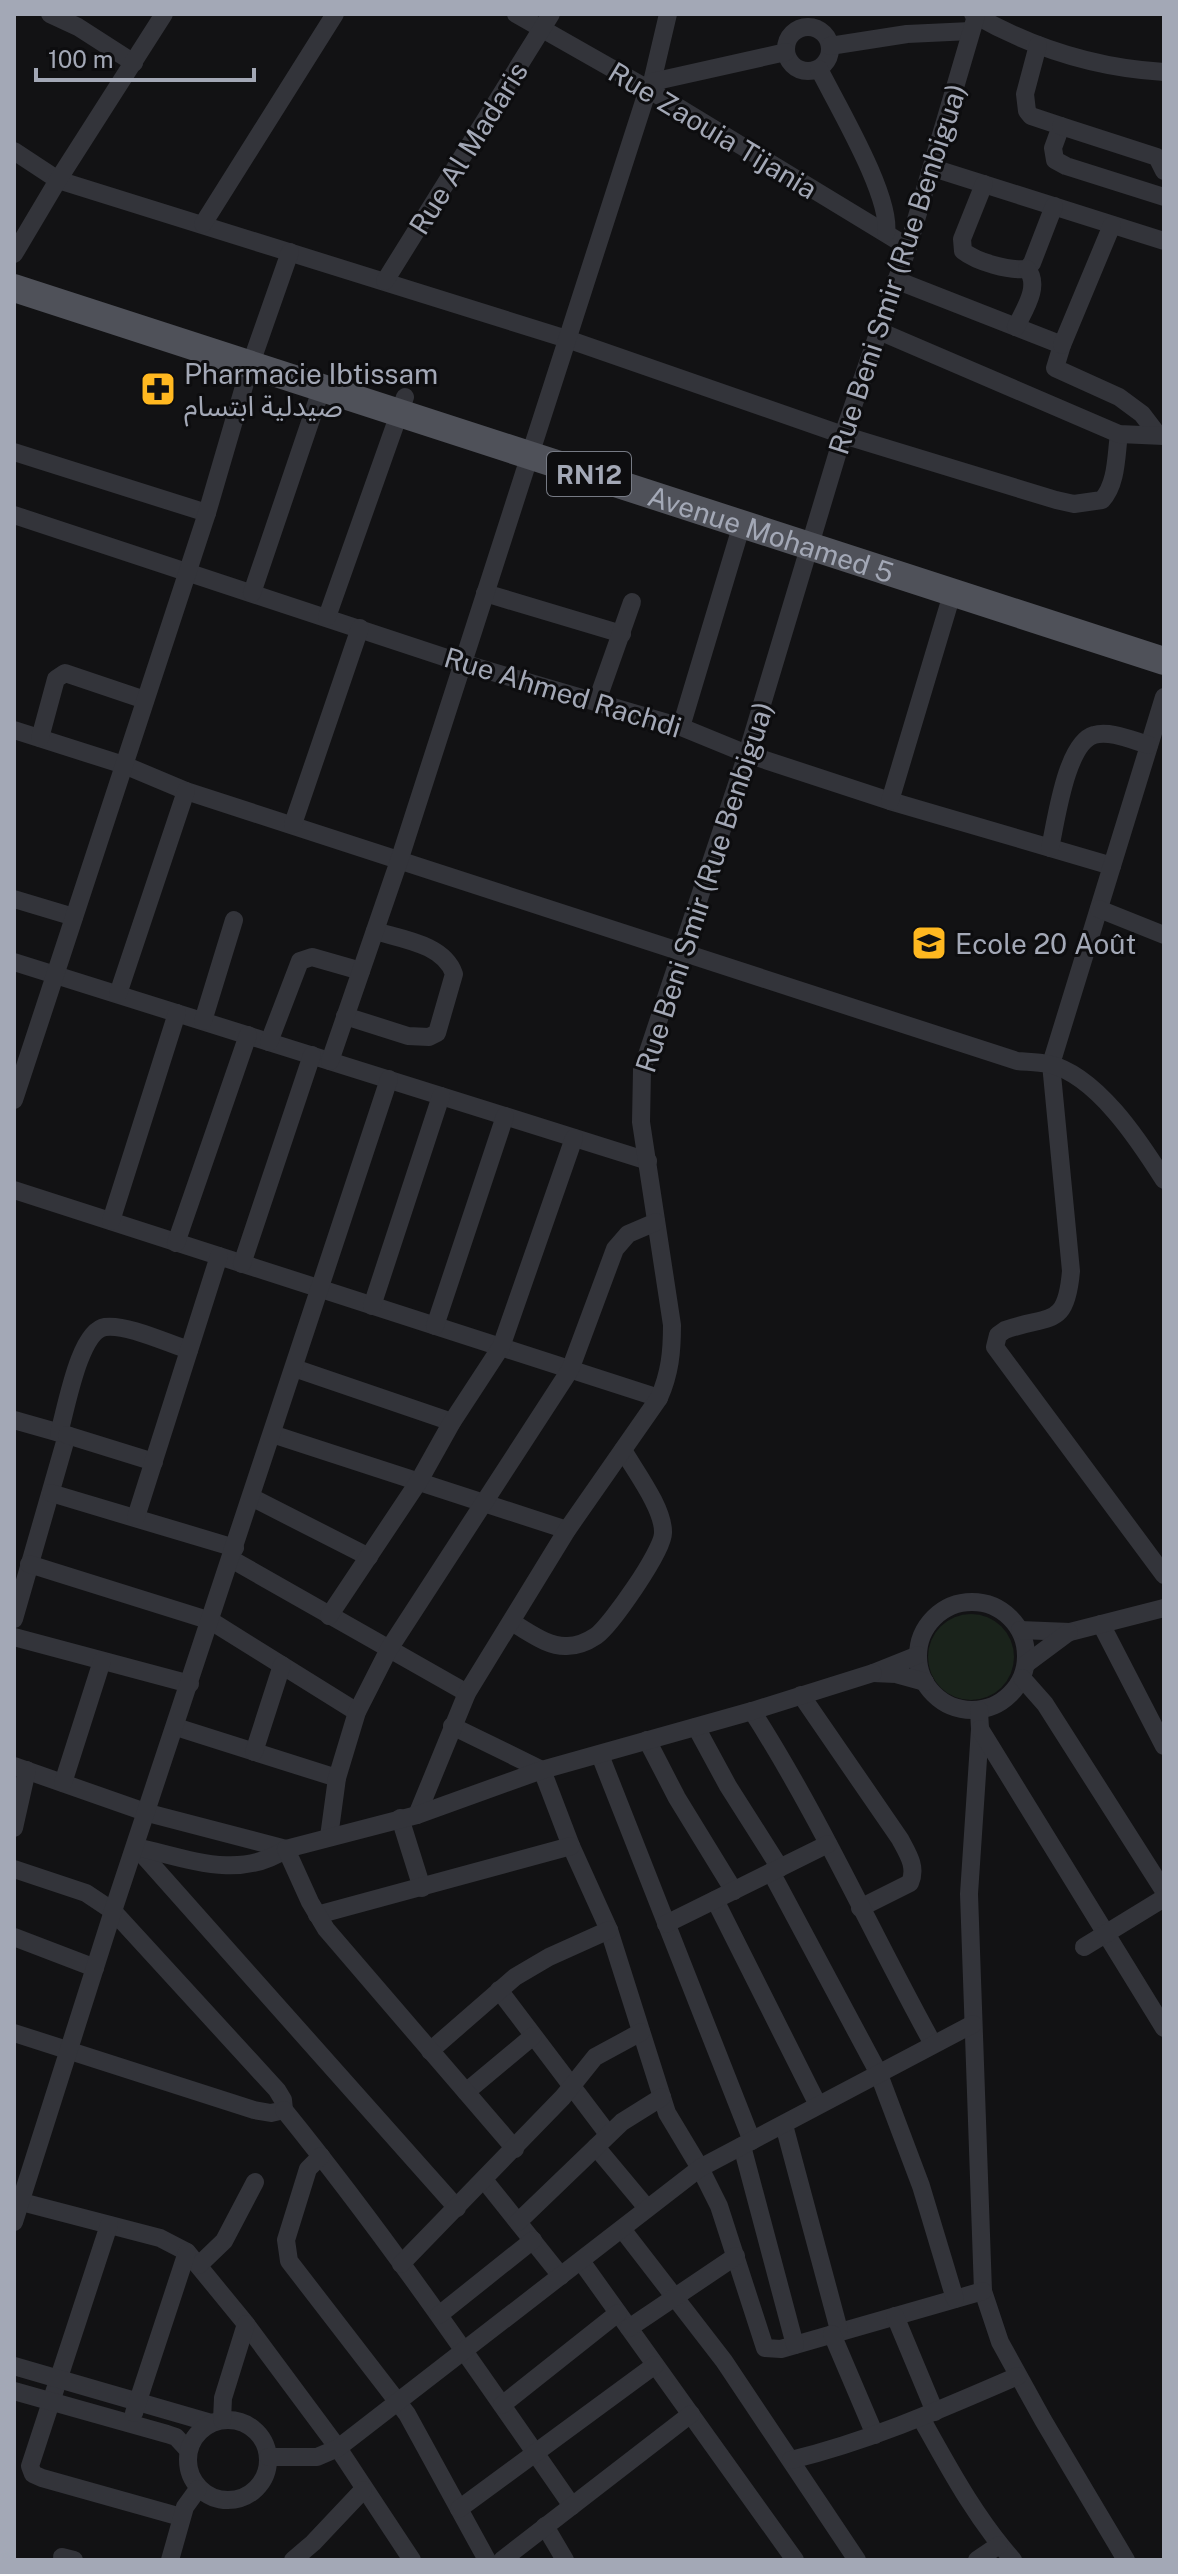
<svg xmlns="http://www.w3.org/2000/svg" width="1178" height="2574" viewBox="0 0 1178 2574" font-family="'Public Sans','Noto Sans Arabic',sans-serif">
<rect width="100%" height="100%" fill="#121214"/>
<circle fill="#1a231b" cx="971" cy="1657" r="43"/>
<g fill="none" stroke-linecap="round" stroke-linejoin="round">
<g stroke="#33343a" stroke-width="18">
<polyline points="50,14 78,27 134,63"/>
<polyline points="516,14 648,89 908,247"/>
<path d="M973,14C1032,48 1096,68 1164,72"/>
<circle cx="808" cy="49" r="22"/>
<polyline points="1038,45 1025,94 1027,111 1031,116 1061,126 1053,148 1055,160 1066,166 1164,197"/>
<polyline points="830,46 907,34 971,31"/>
<path d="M819,69C837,105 892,197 886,233"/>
<polyline points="652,82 668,14"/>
<polyline points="1061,126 1157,157 1164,171"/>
<path d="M14,151L58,180L567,339L843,435L1056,500L1074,504L1102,500C1117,484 1116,455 1119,434"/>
<polyline points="933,168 1164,241"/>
<path d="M984,184L962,239L963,251C977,262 1009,271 1027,269L1032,263L1054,206"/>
<polyline points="203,224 335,14"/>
<polyline points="14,254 58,180 164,14"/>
<polyline points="896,280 1062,345 1055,368 1119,397 1142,414 1158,435"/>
<polyline points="385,281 551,14"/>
<path d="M1016,327C1024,310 1041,286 1027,269"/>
<polyline points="879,331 1119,434 1164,436"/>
<polyline points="1062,345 1112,225"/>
<polyline points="14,452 207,513"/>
<polyline points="14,515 462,663 681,727 747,754 890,801 1112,866"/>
<polyline points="252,593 322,387"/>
<polyline points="485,593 622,634"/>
<polyline points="327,617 405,397"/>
<path d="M1164,697L1051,1064L1071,1271C1066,1329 1050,1314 1005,1330L998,1335L995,1347L1164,1575"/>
<polyline points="597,701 632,602"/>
<polyline points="681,727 742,524"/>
<path d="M14,730L124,765L186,791L1017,1061C1027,1062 1038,1062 1048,1064C1096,1074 1140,1142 1164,1180"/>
<polyline points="40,738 56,679 65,673 145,700"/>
<polyline points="890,801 952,594"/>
<polyline points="293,824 360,628"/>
<path d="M1050,848C1056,822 1066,743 1094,735C1110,730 1134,741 1149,745"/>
<polyline points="14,899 74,917"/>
<polyline points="1099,909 1164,935"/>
<polyline points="14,962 648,1161"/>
<polyline points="118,994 186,791"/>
<path d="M345,1016L408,1036L429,1037L437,1033L454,974C444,944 401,939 375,931"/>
<polyline points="203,1021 234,920"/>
<polyline points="269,1042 300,961 312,957 361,971"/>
<polyline points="330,1061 400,858 648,89 652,82 786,52"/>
<polyline points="14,1100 207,513 250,366 290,252"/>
<polyline points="14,1190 659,1398"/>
<polyline points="111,1221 177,1013"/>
<polyline points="176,1243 248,1035"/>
<polyline points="242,1264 312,1055"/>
<polyline points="372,1306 441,1096"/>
<polyline points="435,1326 505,1116"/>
<polyline points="294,1368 452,1422"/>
<polyline points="14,1420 67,1435 14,1619"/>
<path d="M59,1433C66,1410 79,1331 105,1327C127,1324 167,1343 189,1350"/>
<polyline points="272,1434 567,1530"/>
<polyline points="67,1435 154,1462"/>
<polyline points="51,1493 235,1548"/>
<polyline points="251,1497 369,1557"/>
<polyline points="136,1517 219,1256"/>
<polyline points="231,1559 467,1693"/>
<polyline points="29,1564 211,1621 357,1712"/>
<circle cx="972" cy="1656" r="54"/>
<polyline points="329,1616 419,1481 452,1422 501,1347 574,1138"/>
<path d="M511,1622C528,1631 547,1647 567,1646C578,1646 587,1642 596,1636C611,1625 663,1551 663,1533C664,1509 635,1471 623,1450"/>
<polyline points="1101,1624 1164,1746"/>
<polyline points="1020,1630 1070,1632 1164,1608"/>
<polyline points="14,1637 190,1684"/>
<polyline points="918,1655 873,1673 896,1674 925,1682"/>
<polyline points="1026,1664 1069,1632"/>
<polyline points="1022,1678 1045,1704 1164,1891"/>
<path d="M801,1695L900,1839C908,1854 917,1867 910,1883L860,1908"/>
<polyline points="979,1710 980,1729 969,1894 983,2291 1000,2342 1043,2420 1126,2560"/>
<path d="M752,1711C820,1817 872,1934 933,2044"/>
<polyline points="452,1726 542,1770 571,1846 609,1930 667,2113 700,2168 719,2206 765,2348 781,2349 983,2291"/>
<polyline points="176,1727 337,1778"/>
<polyline points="696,1727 728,1786 780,1868"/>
<polyline points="980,1729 1164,2028"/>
<polyline points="647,1740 677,1798 734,1891"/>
<polyline points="254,1752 282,1665"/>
<polyline points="600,1755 752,2141"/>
<polyline points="14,1766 148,1813 286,1849"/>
<polyline points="63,1783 102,1661"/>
<path d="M417,1815L467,1693L567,1530L659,1398C670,1373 672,1352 672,1325L641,1122L642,1070L747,754L843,435L908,247L976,16"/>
<polyline points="400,1818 422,1888"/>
<polyline points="14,1828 27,1770"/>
<polyline points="329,1837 337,1778 357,1712 389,1649 570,1370 615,1249 628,1234 656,1222"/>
<polyline points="136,1847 457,2208"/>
<path d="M136,1847C187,1858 239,1881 286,1849"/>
<polyline points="14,1869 86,1893 113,1911 277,2090 283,2100 284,2110 271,2113 254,2110 14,2033"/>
<polyline points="771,1872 878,2072 921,2186 955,2299"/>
<polyline points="715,1900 818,2105"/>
<polyline points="317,1915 571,1846"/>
<polyline points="666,1924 828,1844"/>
<polyline points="14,1937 95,1968"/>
<polyline points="1084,1947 1164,1898"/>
<polyline points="499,1990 608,2134"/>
<polyline points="430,2051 515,1977 549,1957 609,1930"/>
<polyline points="466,2092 533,2036"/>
<path d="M284,2110C387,2237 479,2372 572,2506"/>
<polyline points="784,2125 839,2330"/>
<polyline points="742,2146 795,2345"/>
<polyline points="596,2147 647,2208"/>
<polyline points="515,2149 326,1929 310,1902 286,1849 417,1815 542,1770 752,1711 873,1673"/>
<polyline points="321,2156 308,2169 286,2240 289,2261 407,2414 487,2560"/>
<polyline points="485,2181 561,2276"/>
<polyline points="14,2200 160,2238 187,2252 246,2324 338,2448 412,2560"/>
<polyline points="14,2222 113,1911 389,1079"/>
<polyline points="518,2222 622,2122 662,2097"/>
<polyline points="109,2225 30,2466 33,2474 42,2478 181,2517"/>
<polyline points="622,2229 724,2361 857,2560"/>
<polyline points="581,2261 795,2560"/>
<polyline points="401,2264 563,2097 595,2057 641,2032"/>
<polyline points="199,2265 224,2241 255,2182"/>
<polyline points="439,2315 533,2240"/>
<polyline points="895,2316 935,2412"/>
<polyline points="629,2328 736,2256"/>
<polyline points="832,2334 875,2435"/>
<polyline points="14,2366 211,2423"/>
<polyline points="14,2391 167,2434 176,2437 188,2450"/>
<polyline points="502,2405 618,2313"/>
<polyline points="134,2413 187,2252"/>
<path d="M921,2418C949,2468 975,2517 1013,2560"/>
<circle cx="228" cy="2460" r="40"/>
<polyline points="222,2420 223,2398 246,2324"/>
<polyline points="268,2457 317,2457 338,2448 700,2168 973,2024"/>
<path d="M791,2460C870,2441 944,2408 1018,2376"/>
<polyline points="459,2509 655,2365"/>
<polyline points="545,2526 565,2560"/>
<polyline points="62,2557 74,2560"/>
<polyline points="170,2560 185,2507 198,2489"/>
<polyline points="293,2560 313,2543 363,2490"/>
<polyline points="502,2560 691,2414"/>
<polyline points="977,2560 999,2545"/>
</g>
<path stroke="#4f5159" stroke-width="28" id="s1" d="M14,288L1164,661"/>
</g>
<defs>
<symbol id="pharmacy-square" viewBox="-11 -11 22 22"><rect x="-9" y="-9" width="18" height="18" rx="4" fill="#ffb820" stroke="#0d0d0f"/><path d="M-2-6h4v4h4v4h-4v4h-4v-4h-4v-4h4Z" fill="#111"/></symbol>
<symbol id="school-square" viewBox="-11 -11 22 22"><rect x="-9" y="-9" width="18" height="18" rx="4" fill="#ffb820" stroke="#0d0d0f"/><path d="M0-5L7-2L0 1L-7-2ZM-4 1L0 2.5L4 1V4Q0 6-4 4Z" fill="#111"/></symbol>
</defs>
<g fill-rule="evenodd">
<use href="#pharmacy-square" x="138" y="369" width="40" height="40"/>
<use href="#school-square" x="909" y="923" width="40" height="40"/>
</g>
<g text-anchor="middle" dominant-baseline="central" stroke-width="6" stroke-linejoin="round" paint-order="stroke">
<rect fill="#0d0d0f" stroke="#767a84" stroke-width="2" x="547" y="452" width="84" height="44" rx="6"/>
<g font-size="26" font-weight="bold" fill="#a3a8b6">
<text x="589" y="474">RN12</text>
</g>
<g font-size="28" fill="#a3a8b6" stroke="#0d0d0f">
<text transform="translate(713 130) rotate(31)">Rue Zaouia Tijania</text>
<text transform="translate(468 148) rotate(-58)">Rue Al Madaris</text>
<text transform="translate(897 269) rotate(-72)">Rue Beni Smir (Rue Benbigua)</text>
<text stroke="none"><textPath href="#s1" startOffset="796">Avenue Mohamed 5</textPath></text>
<text transform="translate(563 692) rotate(17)">Rue Ahmed Rachdi</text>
<text transform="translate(704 887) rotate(-72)">Rue Beni Smir (Rue Benbigua)</text>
</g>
<g font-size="28" fill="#a3a8b6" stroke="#0d0d0f" text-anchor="start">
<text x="184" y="373">Pharmacie Ibtissam<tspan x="184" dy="32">صيدلية ابتسام</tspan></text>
<text x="955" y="943">Ecole 20 Août</text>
</g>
</g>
<rect width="1178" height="2574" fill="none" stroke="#a3a8b6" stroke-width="32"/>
<path d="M36 68v12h218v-12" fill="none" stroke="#a3a8b6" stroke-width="4"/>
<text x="48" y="68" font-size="24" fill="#a3a8b6" stroke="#0d0d0f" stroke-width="6" paint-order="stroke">100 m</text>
</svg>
